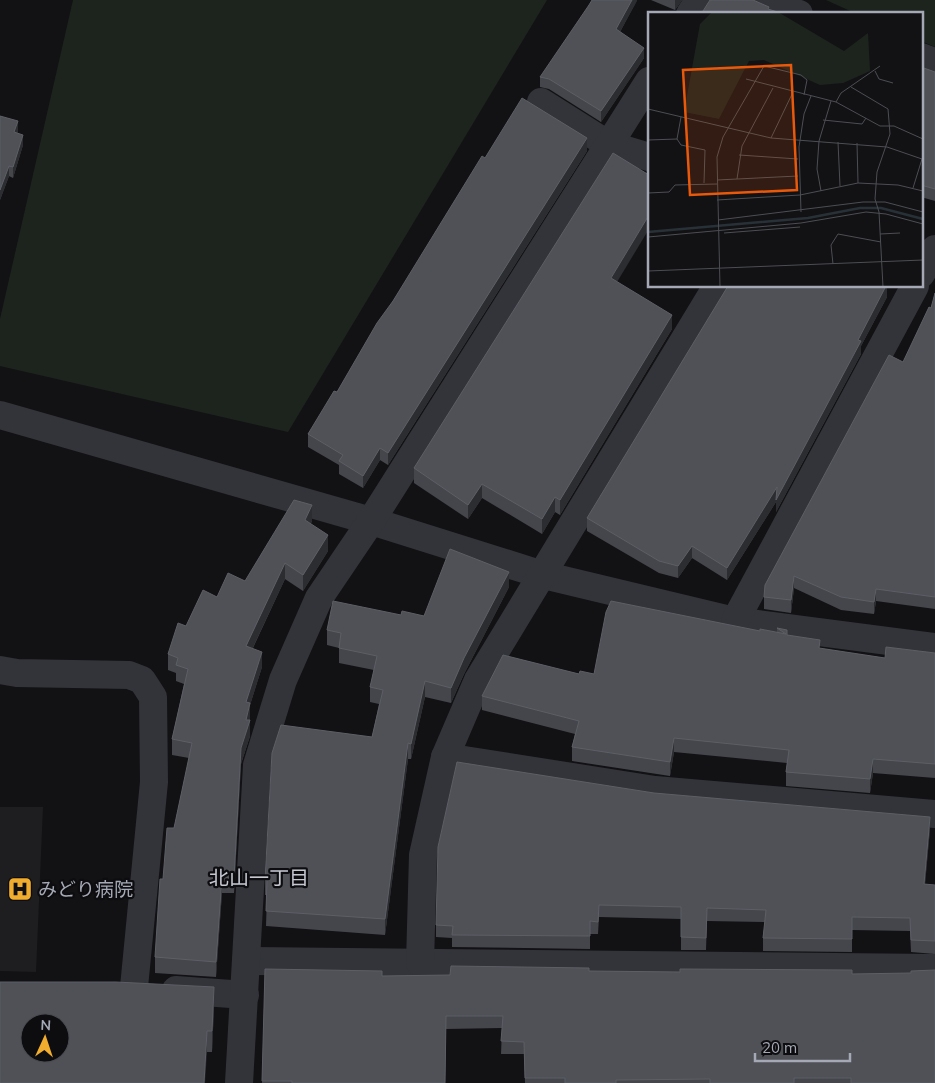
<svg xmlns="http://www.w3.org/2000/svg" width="935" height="1083" viewBox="0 0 935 1083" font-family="Mulish,'Noto Sans JP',sans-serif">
<rect width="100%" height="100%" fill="#121214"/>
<polygon fill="#1e1e21" points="0,807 43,807 36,972 0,971"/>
<g fill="#1d241e">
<polygon points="73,0 547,0 288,432 0,366 0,319"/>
<polygon points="826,0 935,0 935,47 921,41 921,14 857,14"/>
</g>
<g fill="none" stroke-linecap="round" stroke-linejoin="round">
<g stroke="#333439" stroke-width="28">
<polyline points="761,0 799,14"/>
<polyline points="690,14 699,0"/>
<polyline points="921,57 935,62"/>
<polyline points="541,102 609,145 649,157"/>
<polyline points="921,274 935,249"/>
<polyline points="0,415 371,521 543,575 735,621 935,647"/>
<polyline points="735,621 915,286"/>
<polyline points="0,670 17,673 129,675 142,680 153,697 154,782 134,987"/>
<polyline points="445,757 655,790 935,814"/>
<polyline points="246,961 935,968"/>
<polyline points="420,963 423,855 445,757 478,680 717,286"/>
<polyline points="176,990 245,995"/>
<polyline points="239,1083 257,765 283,680 319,598 371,521 649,81"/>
</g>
</g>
<g fill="#45464c">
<polygon points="637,0 620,32 644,58 601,122 549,89 540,87 540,77"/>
<polygon points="651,0 682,0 675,10"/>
<polygon points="921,67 935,72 935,201 921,197"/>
<polygon points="0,116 18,132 17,133 23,145 13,178 9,176 0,200"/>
<polygon points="587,151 388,465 380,460 363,488 339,474 339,465 308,447 308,434 337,392 393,301 485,158"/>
<polygon points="617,282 672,329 560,515 555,512 542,534 482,498 468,519 414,483 414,468"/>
<polygon points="728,286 887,286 887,297 861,346 861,354 776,512 776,502 727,580 692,558 678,578 659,573 587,531 587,518"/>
<polygon points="935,293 935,609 876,601 874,614 841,610 794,588 791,613 764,609 764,597 903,362 931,308"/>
<polygon points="312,520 311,524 328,551 303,591 285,579 253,648 262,667 250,705 250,736 241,764 234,893 222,893 216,977 155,973 155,957 163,879 189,758 172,755 172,739 184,684 176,681 176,673 168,670 168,654 186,626 217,597 245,581"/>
<polygon points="509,587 464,674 451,703 425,697 411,759 408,759 385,935 266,926 267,895 265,895 265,880 372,737 379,704 370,702 370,687 374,670 339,663 339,648 327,645 327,630 401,615 424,616"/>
<polygon points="777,628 787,630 787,635 820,649 885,658 935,653 935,778 873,773 870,793 786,786 786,772 787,763 674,752 670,776 572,761 572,747 575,734 482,710 482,696 579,674 594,674 760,631 777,632"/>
<polygon points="654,793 930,829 925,884 935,885 935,954 911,952 910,931 852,930 852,952 763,951 763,938 765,922 707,921 706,950 681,950 681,919 599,917 598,934 590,934 590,949 452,947 452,938 436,937 436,925"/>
<polygon points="265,969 382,976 450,975 589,971 852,974 935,1083 525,1083 524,1054 501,1054 502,1028 446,1029 445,1083 262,1083"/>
<polygon points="214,1008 212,1052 207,1052 0,1083"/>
</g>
<g fill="#2c2d31">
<polygon points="632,0 637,0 637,1 616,39 616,29"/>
<polygon points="675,0 682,0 675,10"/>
<polygon points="644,48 644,58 601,122 601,111"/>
<polygon points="18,121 18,132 14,143 14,132"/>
<polygon points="23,135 23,145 13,178 13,167"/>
<polygon points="587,138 587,151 388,465 388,453"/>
<polygon points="9,166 9,176 0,200 0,190"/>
<polygon points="649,215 649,229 611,292 611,278"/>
<polygon points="884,286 887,286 887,297 861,346 861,354 776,512 776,502 727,580 727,568 858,340"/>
<polygon points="672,315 672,329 560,515 560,500"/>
<polygon points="380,448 380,460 363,488 363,476"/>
<polygon points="482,484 482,498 468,519 468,505"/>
<polygon points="555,497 555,512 542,534 542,519"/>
<polygon points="312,505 312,520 305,536 305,520"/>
<polygon points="328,535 328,551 303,591 303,575"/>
<polygon points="692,546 692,558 678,578 678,566"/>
<polygon points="285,563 285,579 246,662 246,646"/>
<polygon points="509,572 509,587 464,674 451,703 451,688 464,658"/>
<polygon points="794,576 794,588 791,613 791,600"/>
<polygon points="876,589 876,601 874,614 874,602"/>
<polygon points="262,652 262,667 250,705 250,736 241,764 234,893 234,878 241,748 246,702"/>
<polygon points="425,681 425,697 411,759 411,744"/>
<polygon points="674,738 674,752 670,776 670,762"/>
<polygon points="408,743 408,759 385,935 385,919"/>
<polygon points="873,759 873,773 870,793 870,779"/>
<polygon points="930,817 930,829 924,896 924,884"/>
<polygon points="222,877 222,893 216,977 216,962"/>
<polygon points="214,987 214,1008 212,1052 212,1031"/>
<polygon points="207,1031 207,1052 205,1083 204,1083"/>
</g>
<g fill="#4f5157" stroke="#5d5f66" fill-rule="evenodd">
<polygon points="592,0 632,0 616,29 644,48 601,111 549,79 540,77 589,5"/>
<polygon points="710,0 753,0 769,7 768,9 784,14 699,14 703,11"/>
<polygon points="921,67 935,72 935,189 921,185"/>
<polygon points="522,98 587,138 388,453 380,448 363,476 339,461 343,455 308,434 334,391 337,392 377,323 393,301 482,156 485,158"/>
<polygon points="0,116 18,121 14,132 23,135 13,167 9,166 0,190"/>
<polygon points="613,153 649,175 649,215 611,278 672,315 560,500 555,497 542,519 482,484 468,505 414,468"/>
<polygon points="728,286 886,286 858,340 861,341 776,500 777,487 727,568 692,546 678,566 659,561 587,518"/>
<polygon points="935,293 935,597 876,589 874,602 841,597 794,576 791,600 764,597 765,585 889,355 903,362 929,307 931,308"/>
<polygon points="294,500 312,505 305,520 328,535 303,575 285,563 246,646 262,652 246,702 250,703 246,720 250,720 241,748 234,878 222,877 216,962 155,957 160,879 163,879 167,828 174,828 192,743 172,739 188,669 176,665 178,658 168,654 178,623 186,626 203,590 217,597 228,573 245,581"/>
<polygon points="450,549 509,572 464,658 451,688 425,681 411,744 408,743 385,919 266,911 267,880 265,880 272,753 281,725 372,737 383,690 370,687 377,656 339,648 341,633 327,630 333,601 401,615 402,611 424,616"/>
<polygon points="611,601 760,631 760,629 786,634 777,628 787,630 787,635 820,640 819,648 885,658 886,647 935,653 935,764 873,759 870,779 786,772 789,750 674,738 670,762 572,747 579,721 482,696 503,655 579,674 580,671 594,674 606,612"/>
<polygon points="457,762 654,793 930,817 924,884 935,885 935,941 911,940 910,918 852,917 852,939 763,938 766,910 707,908 706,938 681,937 681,907 599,905 598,922 590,921 590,936 452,935 453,926 436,925 438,847"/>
<polygon points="451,966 589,968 589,971 680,972 680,969 852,970 852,974 911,973 911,971 935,970 935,1083 851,1083 851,1078 794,1078 794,1083 710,1083 710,1079 616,1080 616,1083 565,1083 565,1078 525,1078 524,1042 501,1041 503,1016 446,1016 445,1083 292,1083 292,1081 262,1081 265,969 382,971 382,976 450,975"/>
<path d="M0,982H116L214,987L212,1031H207L204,1083H0ZM30,1023H60V1053H30Z"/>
</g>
<defs>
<symbol id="hospital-square" viewBox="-11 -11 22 22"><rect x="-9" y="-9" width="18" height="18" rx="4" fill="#f0ad2e" stroke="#0d0d0f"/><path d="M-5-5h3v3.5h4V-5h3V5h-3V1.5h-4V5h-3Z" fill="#111"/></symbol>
</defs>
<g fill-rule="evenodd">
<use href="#hospital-square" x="6" y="875" width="28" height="28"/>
</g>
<g text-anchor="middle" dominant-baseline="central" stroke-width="4.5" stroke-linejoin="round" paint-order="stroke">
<g font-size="19" fill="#a4a9b5" stroke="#0d0d0f" text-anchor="start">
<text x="38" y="889">みどり病院</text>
</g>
<g font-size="20" fill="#c5c8d1" stroke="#0d0d0f">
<text x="259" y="877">北山一丁目</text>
</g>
</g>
<g transform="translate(648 12)">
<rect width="275" height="275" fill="#121214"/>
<path d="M64,0H130L196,39L220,21L222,59L195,71L172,73L116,48L101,49L71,107L36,100L52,12Z" fill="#1d241e"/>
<path fill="none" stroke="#293138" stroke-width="2.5" d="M0,220L160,206L212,196H233L275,207"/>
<path fill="none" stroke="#4c4e54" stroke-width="1" d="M227,59L231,67L245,71M98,67L188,90L232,114H246L275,127M203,75L240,97L242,122L229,160L227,187L231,200L235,275M188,90L193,81L232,54M0,97L123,126L239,135L274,147L265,176M33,105L29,127L33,133L57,138L56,171M175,108L214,112L218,106M123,126L145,80M0,128L29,127M190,130L192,174M209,131L210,171M91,143L150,147M89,167L94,134L125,76M69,168L150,164M173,179L169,157L171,129L183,89M0,181L21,180L27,173L69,172M69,188L152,183L210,171L250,173L275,179M153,200L151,135L156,102L163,84M70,208L215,190H237L275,200M76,221L152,215M232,222L252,221M0,225L153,211L218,200L238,202L275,212M185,252L183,233L190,222L233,230M0,259L275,248M72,275L69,145L75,125L116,54L153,63L159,68L156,83"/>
<path fill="#e8590c" fill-opacity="0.15" stroke="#e8590c" stroke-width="2.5" d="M143,53L149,178L42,183L35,58Z"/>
<rect width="275" height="275" fill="none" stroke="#a4a9b5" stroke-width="2.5"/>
</g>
<g transform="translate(45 1038) rotate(3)"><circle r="24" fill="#0d0d0f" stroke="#494b51"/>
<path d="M0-4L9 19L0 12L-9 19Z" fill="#f0ad2e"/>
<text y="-8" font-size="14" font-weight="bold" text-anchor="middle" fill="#a4a9b5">N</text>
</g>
<path d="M755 1053v8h95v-8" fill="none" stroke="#a4a9b5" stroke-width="2.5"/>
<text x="762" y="1053" font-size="15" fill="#a4a9b5" stroke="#0d0d0f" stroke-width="4" paint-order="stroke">20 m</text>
</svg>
